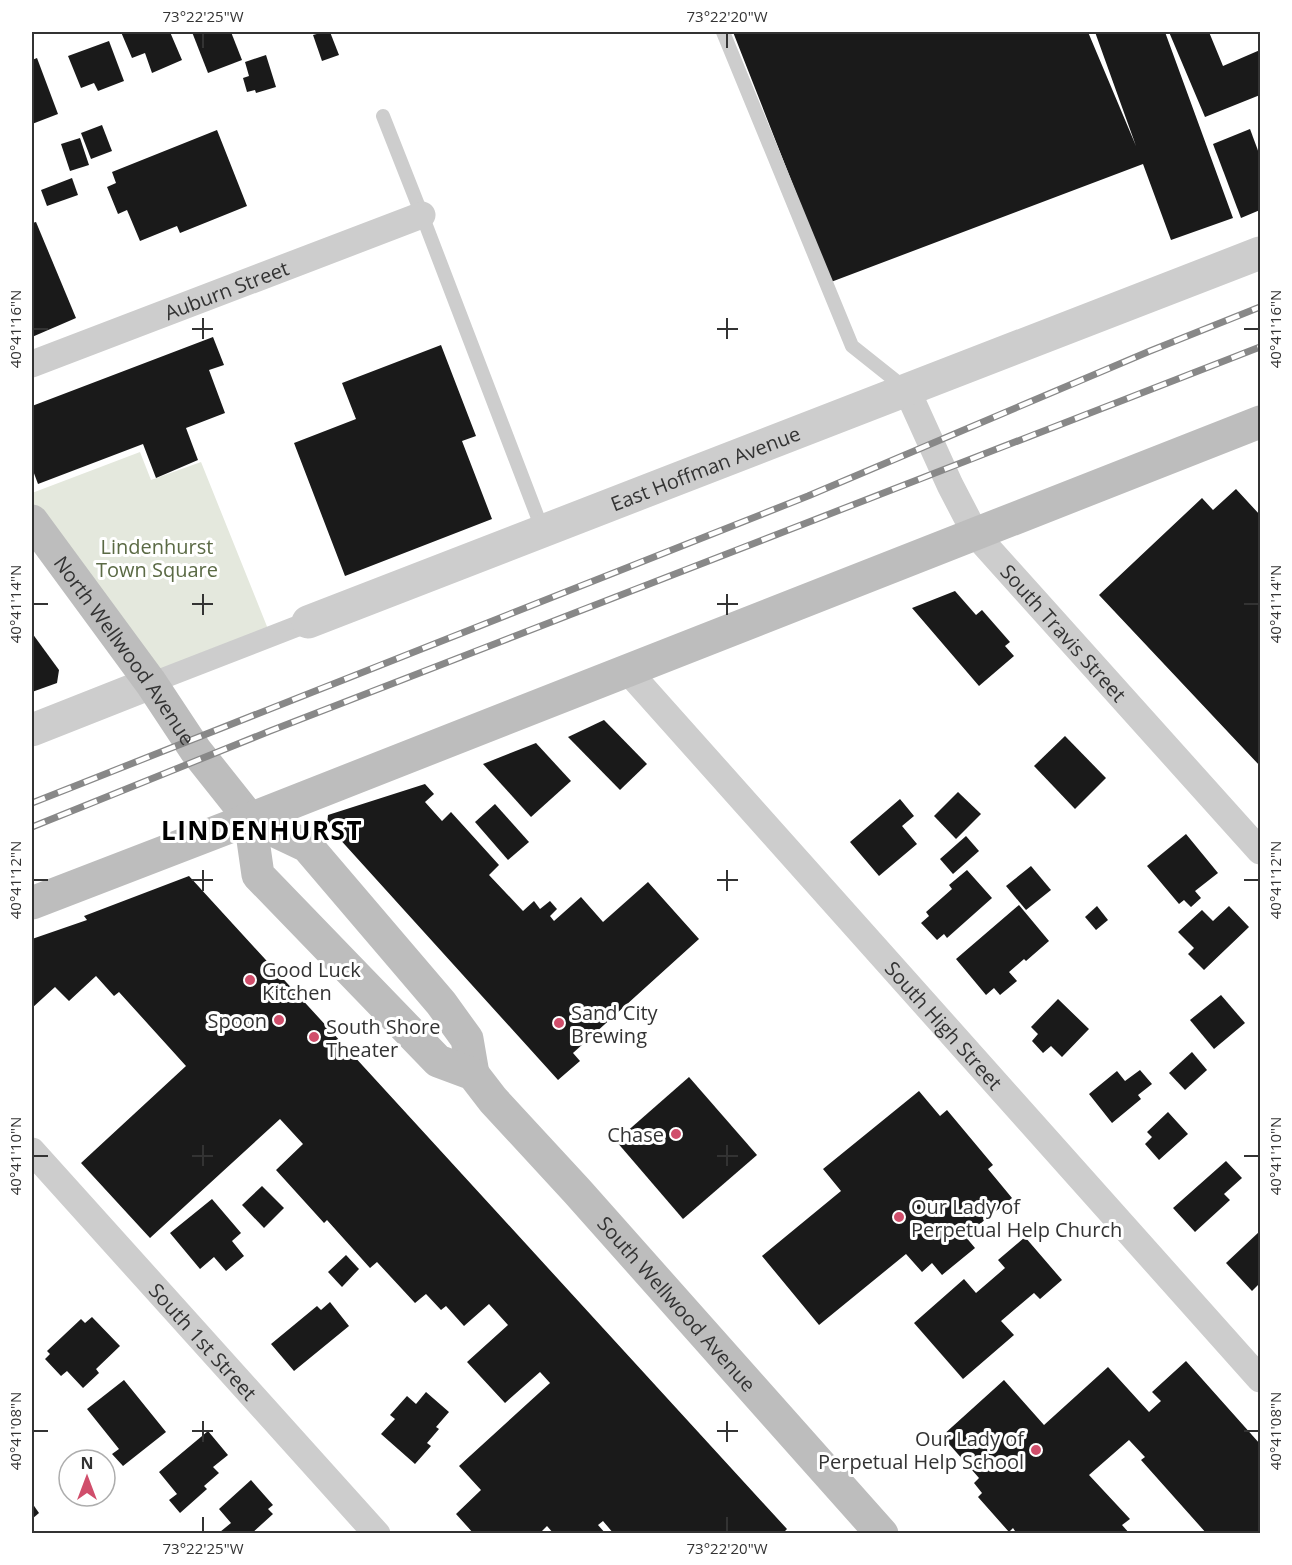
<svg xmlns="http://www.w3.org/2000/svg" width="1292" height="1565" viewBox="0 0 1292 1565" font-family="'Open Sans',sans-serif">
<rect width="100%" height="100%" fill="#fff"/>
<polygon fill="#e4e8dd" points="140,452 151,480 201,462 270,634 153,680 32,515 32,493"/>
<g fill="#1a1a1a">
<polygon points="121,32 170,32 182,60 152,73 145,53 132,58"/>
<polygon points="192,32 231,32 242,60 208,73"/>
<polygon points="324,32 330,32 339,55 322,61 313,35"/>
<polygon points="733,32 1088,32 1136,146 1095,32 1165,32 1233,218 1171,240 1143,164 831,282"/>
<polygon points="1169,32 1209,32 1223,66 1260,50 1260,95 1205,117"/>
<polygon points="109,41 124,81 98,91 94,83 81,88 68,56"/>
<polygon points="266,55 276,87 256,93 255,90 247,92 243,78 249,76 245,62"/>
<polygon points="37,58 58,114 32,124 32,60"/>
<polygon points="102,125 112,151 91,159 81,133"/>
<polygon points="1250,129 1260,156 1260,210 1241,218 1213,144"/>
<polygon points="217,130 247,206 180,233 177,226 140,241 127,210 118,214 107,187 116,183 112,172"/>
<polygon points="80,138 89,165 70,171 61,144"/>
<polygon points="72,178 78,195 47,206 41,190"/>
<polygon points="36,222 76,318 32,337 32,223"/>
<polygon points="213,337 224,365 209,370 225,413 186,428 198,460 156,478 143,444 38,484 32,468 32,406"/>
<polygon points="441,345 476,436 462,441 492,519 345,576 294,443 356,419 342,383"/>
<polygon points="1236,489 1260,515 1260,766 1099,595 1202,498 1213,510"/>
<polygon points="955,591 976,615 982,610 1010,642 1005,646 1014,656 979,686 912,608"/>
<polygon points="32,633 59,670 57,683 32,692"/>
<polygon points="604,720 647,764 620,790 568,737"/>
<polygon points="1065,736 1106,778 1075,809 1034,766"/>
<polygon points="536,743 571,781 531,817 483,764"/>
<polygon points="425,784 434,794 425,802 442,821 451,812 499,865 489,875 523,911 534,901 540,909 550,901 557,909 550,916 554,921 581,897 603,922 648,882 699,939 573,1053 580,1061 558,1080 327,825 328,815"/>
<polygon points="958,792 981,814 956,839 934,816"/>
<polygon points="900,799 914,816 902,826 917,844 879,876 850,842"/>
<polygon points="495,804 529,842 508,860 475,822"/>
<polygon points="1186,834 1218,873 1195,891 1201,898 1191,907 1184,900 1179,904 1147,866"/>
<polygon points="966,836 979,851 953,874 940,859"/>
<polygon points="1031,866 1051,890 1026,910 1006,886"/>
<polygon points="967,870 992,898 947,938 944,934 937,940 921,923 929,916 926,912 952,889 949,885"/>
<polygon points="189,876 787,1529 782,1534 614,1534 603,1521 598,1525 606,1534 554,1534 547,1526 539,1534 474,1534 456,1514 481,1490 459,1466 550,1383 540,1372 505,1403 467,1362 508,1325 489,1304 464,1326 446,1306 441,1310 426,1294 415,1303 377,1262 370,1268 327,1220 324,1223 276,1170 303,1144 280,1119 150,1238 81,1163 186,1066 119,992 114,996 96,976 69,1001 55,987 32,1008 32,939 87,920 84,916"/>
<polygon points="1019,905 1049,941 1026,961 1024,959 1009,972 1017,981 1000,995 994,988 986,995 956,959"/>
<polygon points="1097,906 1108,920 1096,930 1085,917"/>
<polygon points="1229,906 1249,927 1204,970 1188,954 1194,948 1178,932 1202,910 1213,921"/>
<polygon points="1221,995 1245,1023 1214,1049 1190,1020"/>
<polygon points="1058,999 1089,1029 1062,1057 1051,1046 1043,1053 1032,1041 1038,1034 1031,1027"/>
<polygon points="1192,1052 1207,1070 1185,1090 1169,1073"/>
<polygon points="1140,1070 1152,1084 1138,1095 1141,1099 1112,1123 1089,1094 1117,1071 1125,1081"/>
<polygon points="689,1077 757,1155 683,1219 616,1141"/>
<polygon points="919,1091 940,1116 947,1110 993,1165 988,1169 1012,1198 965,1236 975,1248 942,1275 932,1263 922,1272 906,1254 819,1325 762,1256 841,1191 823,1169"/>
<polygon points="1168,1112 1188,1134 1159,1160 1145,1144 1152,1137 1147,1132"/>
<polygon points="1226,1161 1242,1178 1224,1194 1230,1200 1195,1232 1173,1208"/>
<polygon points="262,1186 284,1208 264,1228 242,1205"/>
<polygon points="212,1199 241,1233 232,1241 244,1256 226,1271 214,1257 200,1269 170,1233"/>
<polygon points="1260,1231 1260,1283 1252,1291 1226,1263"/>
<polygon points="1025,1237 1062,1280 1040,1299 1034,1293 1001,1321 1014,1335 963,1379 914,1323 964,1279 976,1293 1005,1268 998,1260"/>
<polygon points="346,1255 359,1269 342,1287 328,1272"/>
<polygon points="330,1302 349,1326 294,1371 271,1344 317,1306 321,1310"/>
<polygon points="92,1317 120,1346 96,1369 99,1373 83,1388 67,1371 61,1376 45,1359 50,1354 47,1351 81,1319 85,1323"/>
<polygon points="1186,1361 1260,1444 1260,1534 1207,1534 1141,1460 1145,1457 1129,1440 1089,1475 1130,1519 1122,1525 1130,1534 1027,1534 1025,1531 1023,1534 1017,1534 1013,1528 1009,1532 978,1497 982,1493 974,1483 979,1478 942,1436 1004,1380 1044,1425 1108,1367 1149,1412 1161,1401 1152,1392"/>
<polygon points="124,1380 166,1432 123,1466 112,1454 119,1449 87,1409"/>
<polygon points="426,1392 449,1412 436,1427 439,1429 427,1443 431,1446 415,1464 381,1434 395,1419 390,1415 407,1396 416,1404"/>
<polygon points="208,1431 228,1455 213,1467 219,1473 204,1486 207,1489 180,1513 169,1500 177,1494 159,1472"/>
<polygon points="251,1480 273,1505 268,1509 273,1514 251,1534 222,1534 220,1532 231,1523 219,1509"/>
<polygon points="32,1503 39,1513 32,1519"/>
</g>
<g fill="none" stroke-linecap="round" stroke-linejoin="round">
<g stroke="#cdcdcd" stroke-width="14">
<polyline points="723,32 852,346 906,389"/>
<polyline points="383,116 422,215 543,531"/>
</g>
<polyline stroke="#cdcdcd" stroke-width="21" points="151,683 308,622"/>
<g stroke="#cdcdcd" stroke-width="27">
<path id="s1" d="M32,364L422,215"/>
<path id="s2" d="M907,390L950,485L976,535L1260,851"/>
<path id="s3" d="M627,670L1260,1379"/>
<path id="s4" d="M32,1151L377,1534"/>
</g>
<g stroke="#cdcdcd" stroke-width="33">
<path id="s5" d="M308,622L1260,253"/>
<polyline points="32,730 151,683"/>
</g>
<g stroke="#bdbdbd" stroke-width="33">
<path id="s6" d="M32,521L151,683L196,751L250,819L307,846L441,1003L467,1039L473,1074"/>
<path id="s7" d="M250,819L258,875L438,1061L473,1074L493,1100L577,1191L882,1534"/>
<polyline points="32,903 250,819 1260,422"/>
</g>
<defs>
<g id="rail">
<polyline points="32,803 808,496 1150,351 1260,307"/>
<polyline points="32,827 270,731 1260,347"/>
</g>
</defs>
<use href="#rail" stroke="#888" stroke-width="7"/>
<use href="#rail" stroke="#fff" stroke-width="4.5" stroke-dasharray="14" stroke-linecap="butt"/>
</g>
<path fill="none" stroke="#333" stroke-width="2" d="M203,33V48M727,33V48M203,318V339M727,318V339M33,329H48M192,329H213M717,329H738M1244,329H1259M203,594V615M727,594V615M33,604H48M192,604H213M717,604H738M1244,604H1259M203,870V891M727,870V891M33,880H48M192,880H213M717,880H738M1244,880H1259M203,1145V1166M727,1145V1166M33,1156H48M192,1156H213M717,1156H738M1244,1156H1259M203,1421V1442M727,1421V1442M33,1431H48M192,1431H213M717,1431H738M1244,1431H1259M203,1517V1532M727,1517V1532"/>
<g fill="#d04e6b" stroke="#fff" stroke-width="2">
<circle cx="250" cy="980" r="6"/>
<circle cx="279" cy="1020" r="6"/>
<circle cx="559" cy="1023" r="6"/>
<circle cx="314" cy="1037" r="6"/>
<circle cx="676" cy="1134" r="6"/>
<circle cx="899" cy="1217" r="6"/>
<circle cx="1036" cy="1450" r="6"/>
</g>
<g text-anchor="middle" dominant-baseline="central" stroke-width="6" stroke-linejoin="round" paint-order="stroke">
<g font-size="20" fill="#333" stroke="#fff">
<text stroke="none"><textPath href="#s1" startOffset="208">Auburn Street</textPath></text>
<text stroke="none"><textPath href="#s5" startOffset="426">East Hoffman Avenue</textPath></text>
<text stroke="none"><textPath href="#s2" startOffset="292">South Travis Street</textPath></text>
<text stroke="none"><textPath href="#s6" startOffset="159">North Wellwood Avenue</textPath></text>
<text stroke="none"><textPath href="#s3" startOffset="476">South High Street</textPath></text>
<text stroke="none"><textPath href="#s7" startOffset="660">South Wellwood Avenue</textPath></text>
<text stroke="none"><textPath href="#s4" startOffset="256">South 1st Street</textPath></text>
</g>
<g font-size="20" fill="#5b6a45" stroke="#fff">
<text x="157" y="546">Lindenhurst<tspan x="157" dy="23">Town Square</tspan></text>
</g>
<g font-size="20" fill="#333" stroke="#fff" text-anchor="start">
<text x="262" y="969">Good Luck<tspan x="262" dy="23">Kitchen</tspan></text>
<text x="571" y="1012">Sand City<tspan x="571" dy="23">Brewing</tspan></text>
<text x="267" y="1020" text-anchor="end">Spoon</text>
<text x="326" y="1026">South Shore<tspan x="326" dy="23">Theater</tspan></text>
<text x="664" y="1134" text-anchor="end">Chase</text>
<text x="911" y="1206">Our Lady of<tspan x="911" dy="23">Perpetual Help Church</tspan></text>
<text x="1024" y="1438" text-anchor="end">Our Lady of<tspan x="1024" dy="23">Perpetual Help School</tspan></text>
</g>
<g font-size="26" font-weight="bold" letter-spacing="1.5" fill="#000" stroke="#fff">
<text x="262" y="830">LINDENHURST</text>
</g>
</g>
<rect width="1292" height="1565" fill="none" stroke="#ffffff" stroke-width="66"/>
<g transform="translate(87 1478)"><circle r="28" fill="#ffffff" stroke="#adadad" stroke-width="1.5"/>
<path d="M0-4.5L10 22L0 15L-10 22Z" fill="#d04e6b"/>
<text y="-9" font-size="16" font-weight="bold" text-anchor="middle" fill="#333333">N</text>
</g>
<rect x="33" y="33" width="1226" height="1499" fill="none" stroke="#333" stroke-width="2"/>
<g font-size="15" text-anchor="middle" fill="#333">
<text x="203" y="22">73°22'25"W</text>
<text x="727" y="22">73°22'20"W</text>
<text transform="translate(16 329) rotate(-90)" y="5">40°41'16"N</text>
<text transform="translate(1276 329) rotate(-90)" y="5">40°41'16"N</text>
<text transform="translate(16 604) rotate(-90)" y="5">40°41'14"N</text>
<text transform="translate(1276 604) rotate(-90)" y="5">40°41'14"N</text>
<text transform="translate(16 880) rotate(-90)" y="5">40°41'12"N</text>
<text transform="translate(1276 880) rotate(-90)" y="5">40°41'12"N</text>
<text transform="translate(16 1156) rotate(-90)" y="5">40°41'10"N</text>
<text transform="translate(1276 1156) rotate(-90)" y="5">40°41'10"N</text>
<text transform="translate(16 1431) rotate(-90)" y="5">40°41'08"N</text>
<text transform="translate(1276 1431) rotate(-90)" y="5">40°41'08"N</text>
<text x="203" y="1554">73°22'25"W</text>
<text x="727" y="1554">73°22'20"W</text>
</g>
</svg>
